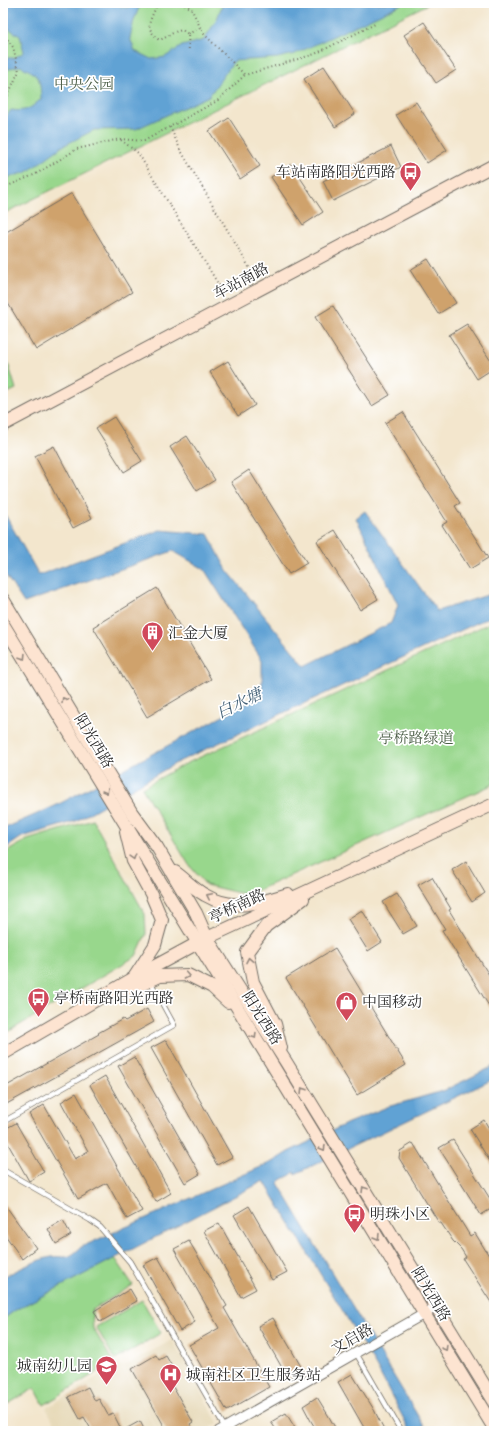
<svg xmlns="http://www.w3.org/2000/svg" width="497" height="1434" viewBox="0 0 497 1434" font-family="'IM FELL French Canon','Noto Serif SC',serif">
<rect width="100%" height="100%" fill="#fff"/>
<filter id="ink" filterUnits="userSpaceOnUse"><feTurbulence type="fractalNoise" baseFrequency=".025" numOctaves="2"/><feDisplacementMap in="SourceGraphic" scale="8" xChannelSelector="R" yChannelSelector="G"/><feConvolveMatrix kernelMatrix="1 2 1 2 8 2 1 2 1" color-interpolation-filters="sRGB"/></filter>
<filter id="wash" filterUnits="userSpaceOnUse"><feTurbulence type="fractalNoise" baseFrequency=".012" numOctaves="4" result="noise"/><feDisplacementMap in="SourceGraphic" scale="16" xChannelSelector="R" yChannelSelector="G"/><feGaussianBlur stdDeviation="0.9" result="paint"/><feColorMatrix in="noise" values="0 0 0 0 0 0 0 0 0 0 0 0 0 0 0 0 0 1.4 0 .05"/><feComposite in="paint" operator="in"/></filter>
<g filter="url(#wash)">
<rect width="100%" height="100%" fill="#f3e6cd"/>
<g fill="#e7daba">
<polygon points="172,1340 218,1423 204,1431 158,1431 123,1367"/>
<polygon points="120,1363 157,1431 59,1431 46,1408"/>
</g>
<g fill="#98d78c" stroke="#62815c">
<polygon points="3,3 430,3 3,214"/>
<polygon points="3,347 16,389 3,395"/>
<polygon points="494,621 494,784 247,895 206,885 189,865 142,788 181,766"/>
<polygon points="93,820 145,914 146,934 136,956 3,1035 3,854 27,840"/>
<polygon points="115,1258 133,1285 92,1310 93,1328 113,1362 44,1405 35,1388 3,1407 3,1319 17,1309"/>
<polygon points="142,1300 161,1333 115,1360 96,1327"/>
</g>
<g fill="#60a2d4" stroke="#466680">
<path d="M3,3H117L121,7L128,8L133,3H141L134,20L130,38L135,51L151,59L165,57L182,46L204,40L217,19L223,3H404L295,54L277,58L234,61L209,96L136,129L94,130L63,146L27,172L3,179V121L11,110C26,112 30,109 41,99C40,78 40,75 20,66L11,68L3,72V58H14L24,52L20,36L3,25Z"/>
<polygon points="3,511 39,575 160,530 208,534 227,570 305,666 391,623 398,605 356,518 365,511 437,611 494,593 494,615 178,762 76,821 22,837 3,850 3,829 57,805 262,695 262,660 204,569 173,551 24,603 3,571"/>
<path d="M494,1066V1079L295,1174V1171C291,1177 283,1177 278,1183L427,1431H410L376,1366L264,1181L17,1309L3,1319V1277C16,1271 34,1261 47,1258C65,1253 64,1264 81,1247L272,1162L288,1152L348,1123L387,1107L443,1091Z"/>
</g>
<g id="blocks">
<g fill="#cfa26c">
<polygon points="424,22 456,70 436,83 404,35"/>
<polygon points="324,66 355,114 335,127 304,79"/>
<polygon points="416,102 447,150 427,163 396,115"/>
<polygon points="229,118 260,166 240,179 209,131"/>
<polygon points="391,146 401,167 333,201 323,181"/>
<polygon points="291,164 323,212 303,225 271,177"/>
<polygon points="72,193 132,292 36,350 3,295 3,234"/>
<polygon points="428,259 456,303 438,314 410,270"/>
<polygon points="333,306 390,395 372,406 315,317"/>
<polygon points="467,324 494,366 494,368 477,379 449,335"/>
<polygon points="228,361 255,405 238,416 210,372"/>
<polygon points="403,412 460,503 455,506 488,558 470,569 442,525 447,522 385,423"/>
<polygon points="114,417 142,461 124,472 96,428"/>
<polygon points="187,436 215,480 197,491 170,447"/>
<polygon points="54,446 92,518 73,528 35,456"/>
<polygon points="249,470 307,563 289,574 231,482"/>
<polygon points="335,530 378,599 360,610 317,541"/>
<polygon points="157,588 211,679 147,717 93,627"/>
<polygon points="466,861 485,893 472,902 452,870"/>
<polygon points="432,877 451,909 449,910 494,983 494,1014 442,930 445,929 418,885"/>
<polygon points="397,894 417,926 403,934 383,902"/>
<polygon points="362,910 382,942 368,951 348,919"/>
<polygon points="335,948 406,1065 357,1095 286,978"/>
<polygon points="147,1009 154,1022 3,1106 3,1088 99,1034 98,1033 123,1019 125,1021"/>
<polygon points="166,1040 232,1157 217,1165 151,1048"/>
<polygon points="134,1057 200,1174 185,1183 118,1066"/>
<polygon points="105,1076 171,1193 156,1202 90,1085"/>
<polygon points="76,1093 142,1211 127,1219 107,1183 78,1199 29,1114 44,1105 75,1159 88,1151 61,1102"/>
<polygon points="484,1120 494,1137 494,1168 470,1129"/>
<polygon points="16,1123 44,1172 29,1181 3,1135 3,1130"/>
<polygon points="453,1140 494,1205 494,1207 481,1215 439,1148"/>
<polygon points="413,1143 470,1236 475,1233 494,1264 494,1307 463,1259 466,1257 461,1249 453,1241 441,1223 439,1223 399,1158 400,1151"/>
<polygon points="3,1202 36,1248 22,1259 3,1232"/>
<polygon points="249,1206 287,1272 272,1280 234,1215"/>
<polygon points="63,1220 71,1235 56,1244 48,1229"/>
<polygon points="219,1223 256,1289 241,1297 204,1231"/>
<polygon points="189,1241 227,1306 224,1308 269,1387 227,1411 189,1345 219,1328 174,1249"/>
<polygon points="158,1257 195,1322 180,1331 143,1265"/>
<polygon points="130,1289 137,1301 100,1322 94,1311"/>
<polygon points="273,1318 303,1370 288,1378 258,1326"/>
<polygon points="156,1355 159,1360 166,1356 174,1370 166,1375 193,1422 190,1424 195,1431 167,1431 132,1369"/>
<polygon points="352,1374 373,1408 385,1431 366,1431 338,1382"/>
<polygon points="88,1387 95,1401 99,1399 108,1415 113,1413 122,1431 140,1421 145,1431 92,1431 84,1417 80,1419 68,1397"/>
<polygon points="317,1397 328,1415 337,1431 317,1431 311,1421 303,1406"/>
<polygon points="286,1413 295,1428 290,1431 277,1431 271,1422"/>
</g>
</g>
</g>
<g filter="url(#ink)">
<use href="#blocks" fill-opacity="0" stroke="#716c64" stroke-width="1"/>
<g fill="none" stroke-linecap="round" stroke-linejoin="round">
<defs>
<g id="lane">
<polyline points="3,1122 174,1025 150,981"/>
<polyline points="3,1170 90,1220 100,1227 130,1262 225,1428"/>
<polyline points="356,1353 401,1431"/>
</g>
<polyline id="street" points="219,1431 436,1307"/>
<g id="secondary">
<polyline points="3,425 494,165"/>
<polyline points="3,599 132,813 157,847 196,913 207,938 286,1062 494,1401"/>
<polyline points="3,624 494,1428"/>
<polyline points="126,832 133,861 151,894 162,920 155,945 135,976"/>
<path d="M175,872C185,879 194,889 205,895C234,912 258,903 288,894"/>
<polyline points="115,993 132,989 160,976 188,975 212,987 228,1002"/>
<polyline points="281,1048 275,1024 253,982 247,952 266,926 303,899"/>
<polyline points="3,1054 146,971 207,938 494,804"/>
</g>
</defs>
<use href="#lane" stroke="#716c64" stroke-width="6"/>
<use href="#street" stroke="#716c64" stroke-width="11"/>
<use href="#secondary" stroke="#716c64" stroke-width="14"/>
<g stroke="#716c64" stroke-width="2" stroke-dasharray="1 3" stroke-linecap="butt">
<path d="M157,3C152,21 142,25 159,40C169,37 171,32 182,30L188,34L189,52"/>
<polyline points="181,3 191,8 203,33 245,75"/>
<polyline points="3,33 13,47 19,71 8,95 3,98"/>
<polyline points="188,34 200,28"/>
<polyline points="170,127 180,149 256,279"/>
<polyline points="121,140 138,153 225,295"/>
<polyline points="3,188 36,174 77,149 120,139 144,141 217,101 245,75 315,54 375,24"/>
</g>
<use href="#lane" stroke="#fff" stroke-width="4.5"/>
<use href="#street" stroke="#fff" stroke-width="9"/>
<use href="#secondary" stroke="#fde4d1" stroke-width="12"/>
</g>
<defs><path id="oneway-chevron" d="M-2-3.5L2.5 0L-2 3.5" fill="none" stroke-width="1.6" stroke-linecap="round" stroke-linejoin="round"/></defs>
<g stroke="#94887e">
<use href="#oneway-chevron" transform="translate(23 657) rotate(58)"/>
<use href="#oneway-chevron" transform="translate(64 700) rotate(-121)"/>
<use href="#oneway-chevron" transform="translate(106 791) rotate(59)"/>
<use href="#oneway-chevron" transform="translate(133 857) rotate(73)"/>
<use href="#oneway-chevron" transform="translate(209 896) rotate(-154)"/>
<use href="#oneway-chevron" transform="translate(249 960) rotate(-101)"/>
<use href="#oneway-chevron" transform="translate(187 976) rotate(11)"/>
<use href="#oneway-chevron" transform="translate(254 1036) rotate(58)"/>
<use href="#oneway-chevron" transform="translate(303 1090) rotate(-122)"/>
<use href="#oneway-chevron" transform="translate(323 1148) rotate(59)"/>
<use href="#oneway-chevron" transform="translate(364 1189) rotate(-122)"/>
<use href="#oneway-chevron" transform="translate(377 1237) rotate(59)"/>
<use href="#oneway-chevron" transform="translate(445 1348) rotate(59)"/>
</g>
</g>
<defs>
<symbol id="bus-pin" viewBox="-11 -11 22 30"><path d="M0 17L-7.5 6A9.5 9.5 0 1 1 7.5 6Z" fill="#d1495b" stroke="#fff"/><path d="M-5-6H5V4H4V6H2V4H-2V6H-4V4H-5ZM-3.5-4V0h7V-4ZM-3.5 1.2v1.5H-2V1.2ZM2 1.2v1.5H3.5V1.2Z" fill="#fff"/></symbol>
<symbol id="building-pin" viewBox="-11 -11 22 30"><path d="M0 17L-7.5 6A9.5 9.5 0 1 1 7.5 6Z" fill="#d1495b" stroke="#fff"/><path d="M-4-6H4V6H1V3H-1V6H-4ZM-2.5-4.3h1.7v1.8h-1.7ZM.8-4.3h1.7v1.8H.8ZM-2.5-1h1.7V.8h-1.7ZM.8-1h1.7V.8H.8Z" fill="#fff"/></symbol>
<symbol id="shop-pin" viewBox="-11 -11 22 30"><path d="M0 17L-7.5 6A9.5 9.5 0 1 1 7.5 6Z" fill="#d1495b" stroke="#fff"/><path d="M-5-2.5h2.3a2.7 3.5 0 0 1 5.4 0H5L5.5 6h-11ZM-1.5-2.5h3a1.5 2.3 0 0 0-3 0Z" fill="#fff"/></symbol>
<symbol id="school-pin" viewBox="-11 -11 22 30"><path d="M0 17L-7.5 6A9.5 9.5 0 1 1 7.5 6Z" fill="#d1495b" stroke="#fff"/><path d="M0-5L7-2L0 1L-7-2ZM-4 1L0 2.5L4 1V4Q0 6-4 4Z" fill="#fff"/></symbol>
<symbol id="hospital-pin" viewBox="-11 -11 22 30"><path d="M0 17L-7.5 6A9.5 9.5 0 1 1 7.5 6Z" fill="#d1495b" stroke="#fff"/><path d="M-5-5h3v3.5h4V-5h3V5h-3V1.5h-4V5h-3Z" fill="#fff"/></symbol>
</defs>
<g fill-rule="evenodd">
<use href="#bus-pin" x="398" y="160" width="25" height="34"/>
<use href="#building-pin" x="140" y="620" width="25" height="34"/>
<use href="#bus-pin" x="26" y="986" width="25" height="34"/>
<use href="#shop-pin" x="334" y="990" width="25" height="34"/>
<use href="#bus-pin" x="342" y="1202" width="25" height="34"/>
<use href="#school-pin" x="94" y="1354" width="25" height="34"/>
<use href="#hospital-pin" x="158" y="1362" width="25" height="34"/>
</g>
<g text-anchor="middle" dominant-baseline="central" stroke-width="3.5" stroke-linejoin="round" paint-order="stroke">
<g font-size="15" fill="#4c5f48" stroke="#fff">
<text x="84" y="84">中央公园</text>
<text x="416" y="738">亭桥路绿道</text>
</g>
<g font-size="15" fill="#2b2b2b" stroke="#fff" text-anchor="start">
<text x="396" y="172" text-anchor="end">车站南路阳光西路</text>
<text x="168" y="633">汇金大厦</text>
<text x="54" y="998">亭桥南路阳光西路</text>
<text x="362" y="1002">中国移动</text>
<text x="370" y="1214">明珠小区</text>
<text x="92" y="1366" text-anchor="end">城南幼儿园</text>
<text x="186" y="1375">城南社区卫生服务站</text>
</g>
<g font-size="15" fill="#2b2b2b" stroke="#fff">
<text transform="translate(241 281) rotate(-28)">车站南路</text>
<text transform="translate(94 741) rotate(59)">阳光西路</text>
<text transform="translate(237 906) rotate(-25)">亭桥南路</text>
<text transform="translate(262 1018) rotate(58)">阳光西路</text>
<text transform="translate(431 1294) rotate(59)">阳光西路</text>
<text transform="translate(352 1339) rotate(-30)">文启路</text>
</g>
<g font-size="16" font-style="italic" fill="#436177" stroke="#fff">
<text transform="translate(239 703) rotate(-26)">白水塘</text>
</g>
</g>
<rect width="497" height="1434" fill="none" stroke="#fff" stroke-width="16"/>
</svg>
